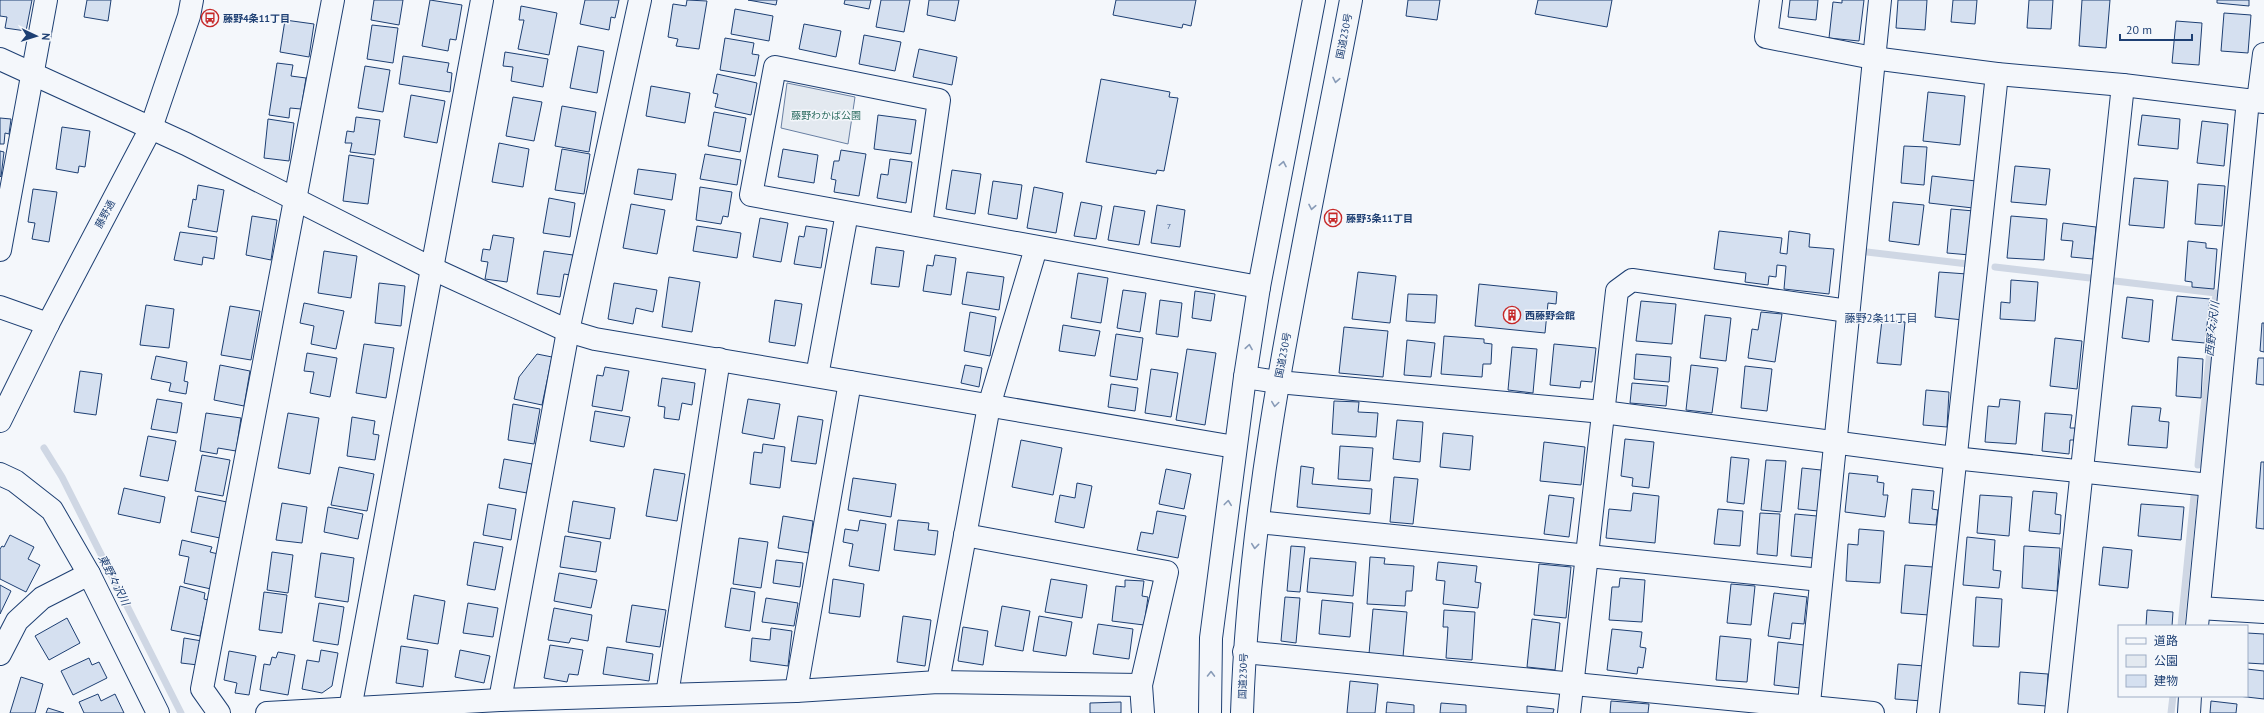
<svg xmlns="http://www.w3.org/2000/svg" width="2264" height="713" viewBox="0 0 2264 713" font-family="'PT Sans','Noto Sans JP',sans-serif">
<rect width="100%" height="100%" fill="#f4f7fb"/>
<polygon fill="#e3e9f0" stroke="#687fa3" points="787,83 855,97 848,144 781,128"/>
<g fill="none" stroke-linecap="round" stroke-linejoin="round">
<g stroke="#cfd7e4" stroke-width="7">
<polyline points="1867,252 1968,264"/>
<polyline points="1995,267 2090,278"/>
<polyline points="2115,281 2216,293 2198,465"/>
<polyline points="44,448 62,477 181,713"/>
<polyline points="2181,626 2194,496"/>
<polyline points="2171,713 2173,696"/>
</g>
</g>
<g fill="#d5e0f0" stroke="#1d3f73">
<polygon points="0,0 32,0 26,31 5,28 7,17 0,16"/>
<polygon points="87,0 111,0 108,21 84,17"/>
<polygon points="374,0 403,0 399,25 371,20"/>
<polygon points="430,0 462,5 456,40 450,39 448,51 422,46"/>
<polygon points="585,0 619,0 615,18 611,17 609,30 580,24"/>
<polygon points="687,0 707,1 699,49 676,46 678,39 668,37 673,4 686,6"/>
<polygon points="748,0 777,0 776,5"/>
<polygon points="845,0 871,0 869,9 844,4"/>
<polygon points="881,0 910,0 904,32 876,27"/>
<polygon points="929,0 959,0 955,21 927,15"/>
<polygon points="1116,0 1196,0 1191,26 1183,24 1182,28 1113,15"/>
<polygon points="1408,0 1440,0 1437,20 1406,16"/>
<polygon points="1538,0 1612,0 1607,27 1535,14"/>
<polygon points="1790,0 1818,0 1816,20 1788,17"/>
<polygon points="1842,0 1864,0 1859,41 1829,38 1833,2 1842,3"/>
<polygon points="1898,0 1927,0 1925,30 1896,28"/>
<polygon points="1953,0 1977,0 1975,24 1951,22"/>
<polygon points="2029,0 2053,0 2051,29 2027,28"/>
<polygon points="2082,0 2110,0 2106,48 2079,46"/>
<polygon points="2217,0 2249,0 2249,6 2217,3"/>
<polygon points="521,6 557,13 549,55 518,49 524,20 519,20"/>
<polygon points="735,9 773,16 769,41 731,34"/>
<polygon points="2224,13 2251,15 2248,53 2221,51"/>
<polygon points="285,20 314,24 309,57 280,52"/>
<polygon points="2176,21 2202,23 2199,65 2172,63"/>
<polygon points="804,24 841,31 836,57 799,49"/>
<polygon points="372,25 398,28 393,63 367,59"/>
<polygon points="864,35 901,42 895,71 859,64"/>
<polygon points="725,38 754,43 752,54 759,55 755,76 720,70"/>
<polygon points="578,46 604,51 597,93 570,88"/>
<polygon points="919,49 957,57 952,85 913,77"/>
<polygon points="505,52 548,59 543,87 511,81 513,67 503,66"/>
<polygon points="403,56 449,63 447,72 452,73 450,92 399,84"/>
<polygon points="277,63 293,65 291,76 306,78 301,109 290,108 289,118 269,115"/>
<polygon points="365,66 390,70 383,112 358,108"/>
<polygon points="717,74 757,83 751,115 715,107 718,94 713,93"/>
<polygon points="1101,79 1170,92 1169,97 1178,98 1164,171 1157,170 1156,174 1086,162"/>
<polygon points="651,86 690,93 685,123 646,116"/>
<polygon points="1928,92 1965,96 1960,145 1923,141"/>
<polygon points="411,95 445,101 437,143 404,137"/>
<polygon points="513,97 542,102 534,141 506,136"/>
<polygon points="562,106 596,112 589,152 555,146"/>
<polygon points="714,112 746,118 740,152 708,146"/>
<polygon points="878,115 916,120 911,154 874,149"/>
<polygon points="2142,115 2180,119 2178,149 2138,145"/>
<polygon points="356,117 380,120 375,155 350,152 352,143 345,143 347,131 354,132"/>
<polygon points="0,118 11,119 9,134 5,133 4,144 0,144"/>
<polygon points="268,119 294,123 289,161 264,158"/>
<polygon points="2202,121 2228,124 2224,166 2197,163"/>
<polygon points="62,127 90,131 85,167 79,166 78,173 56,169"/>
<polygon points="499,143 529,149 523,187 492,182"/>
<polygon points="1904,146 1927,147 1924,185 1901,183"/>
<polygon points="562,149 590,154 584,194 555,190"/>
<polygon points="783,149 818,155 814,183 778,177"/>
<polygon points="841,150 866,154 859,196 834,192 836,180 831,179 834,161 839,161"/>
<polygon points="0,151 4,152 1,177 0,176"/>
<polygon points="705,154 741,160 737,185 700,179"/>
<polygon points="349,155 374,159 368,204 343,201"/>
<polygon points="890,159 912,162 906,203 877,198 881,174 888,175"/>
<polygon points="2015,166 2050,169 2046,205 2011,202"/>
<polygon points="638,169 676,174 672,200 634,194"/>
<polygon points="952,170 981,174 975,214 946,209"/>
<polygon points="1932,176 1976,181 1973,208 1929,203"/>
<polygon points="2134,178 2168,181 2164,228 2129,225"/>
<polygon points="993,181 1022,185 1017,219 988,214"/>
<polygon points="2198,184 2225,186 2222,226 2195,224"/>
<polygon points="198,185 224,190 217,232 188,227 193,199 196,200"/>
<polygon points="700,187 732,192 728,217 723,216 721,224 696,220"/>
<polygon points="1034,187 1063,193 1056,233 1027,228"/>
<polygon points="33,189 57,192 49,242 32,239 35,223 28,222"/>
<polygon points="549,198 575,203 570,237 543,233"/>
<polygon points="1081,202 1102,206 1096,239 1074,236"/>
<polygon points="1893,202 1924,205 1919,245 1889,241"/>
<polygon points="631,204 665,210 657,254 623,248"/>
<polygon points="1157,205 1185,210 1180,247 1151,243"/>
<polygon points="1114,206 1145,211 1139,245 1108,240"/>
<polygon points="1951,209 1974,211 1970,255 1947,253"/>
<polygon points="252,216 277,220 271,260 246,255"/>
<polygon points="2011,216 2047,219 2044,260 2007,258"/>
<polygon points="760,218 788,223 781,262 753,257"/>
<polygon points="2063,223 2096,227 2093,259 2071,257 2073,241 2061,240"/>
<polygon points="697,226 741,233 737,258 693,251"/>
<polygon points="806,226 827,229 821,268 794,264 799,236 804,237"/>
<polygon points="1719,231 1782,238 1780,253 1787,254 1789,231 1810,234 1809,247 1834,249 1829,294 1784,289 1786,266 1777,265 1776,277 1769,276 1768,285 1745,282 1746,273 1714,269"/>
<polygon points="180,232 217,237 214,259 203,257 202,265 174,260"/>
<polygon points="493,235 514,238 507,282 485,279 488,262 481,261 483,249 490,250"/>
<polygon points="2188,241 2206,243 2206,248 2217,249 2214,289 2192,287 2192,282 2185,281"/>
<polygon points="876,247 904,251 899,287 871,284"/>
<polygon points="324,251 357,256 351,298 318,293"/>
<polygon points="544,251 573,255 570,275 564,274 560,297 537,294"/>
<polygon points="935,255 956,258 951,295 923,291 927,265 933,266"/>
<polygon points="967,272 1004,277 999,310 962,304"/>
<polygon points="1358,272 1396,276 1390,323 1352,319"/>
<polygon points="1939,272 1967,274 1963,320 1935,317"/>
<polygon points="1078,273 1108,278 1101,323 1071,318"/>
<polygon points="669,277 700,282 692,332 662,327"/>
<polygon points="2011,280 2038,282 2035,321 2000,319 2001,302 2010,303"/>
<polygon points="379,283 405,286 401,326 375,323"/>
<polygon points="614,283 657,290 653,312 636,308 633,324 608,319"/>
<polygon points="1479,284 1557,292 1556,304 1548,303 1545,333 1475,326"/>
<polygon points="1123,290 1146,293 1140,332 1117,328"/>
<polygon points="1195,291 1215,294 1211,321 1192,318"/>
<polygon points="1408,294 1437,295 1435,323 1406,321"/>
<polygon points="2177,296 2210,299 2205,343 2172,340"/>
<polygon points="2127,297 2153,300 2149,342 2122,338"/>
<polygon points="775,300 802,304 795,346 769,342"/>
<polygon points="1160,300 1182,303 1178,337 1156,334"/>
<polygon points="1641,301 1676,304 1672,344 1636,341"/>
<polygon points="304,303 344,311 336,349 311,344 314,326 300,323"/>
<polygon points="146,305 174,309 169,348 140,345"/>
<polygon points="230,306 260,311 251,360 221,355"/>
<polygon points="970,312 996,317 990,356 964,351"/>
<polygon points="1761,312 1782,314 1775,362 1748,358 1752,329 1758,330"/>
<polygon points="1705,315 1731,318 1726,361 1700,358"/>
<polygon points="1882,320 1905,322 1901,365 1877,363"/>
<polygon points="2262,323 2264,323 2264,352 2260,351"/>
<polygon points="1063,325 1100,331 1095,356 1059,351"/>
<polygon points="1344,327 1388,331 1383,377 1339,373"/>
<polygon points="1116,334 1143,338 1137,380 1110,376"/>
<polygon points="1444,336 1484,339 1484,343 1492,344 1491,364 1483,364 1482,377 1441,374"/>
<polygon points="2055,338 2082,341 2077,389 2050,386"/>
<polygon points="1407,340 1435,343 1431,377 1404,375"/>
<polygon points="364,344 394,348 386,398 356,393"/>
<polygon points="1554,344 1596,348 1592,382 1581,381 1580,388 1550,385"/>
<polygon points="1512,347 1537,349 1533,393 1508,390"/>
<polygon points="1187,349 1216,353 1205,425 1176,420"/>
<polygon points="307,353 337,358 330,397 310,393 314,372 304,371"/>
<polygon points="537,354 552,357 542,405 514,399 519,377"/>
<polygon points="1636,354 1671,357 1669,382 1634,379"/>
<polygon points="156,356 187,362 184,381 188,382 186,394 169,391 171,383 151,379"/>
<polygon points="2178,357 2203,359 2201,398 2176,396"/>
<polygon points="2258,358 2264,358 2264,385 2256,384"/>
<polygon points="220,365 250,371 244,406 214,400"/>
<polygon points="965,365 982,368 979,387 961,383"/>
<polygon points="1691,365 1718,368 1712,413 1686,410"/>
<polygon points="1745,366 1772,369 1767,411 1741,408"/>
<polygon points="605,367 629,371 622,411 592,406 597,375 603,376"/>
<polygon points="1151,369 1178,373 1171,417 1145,413"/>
<polygon points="80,371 102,374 96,415 74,412"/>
<polygon points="662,378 695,383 692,405 682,403 679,420 664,418 665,407 658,406"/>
<polygon points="1632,383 1668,386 1666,406 1630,403"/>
<polygon points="1111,384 1138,388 1135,411 1108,407"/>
<polygon points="1926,390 1949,392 1947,427 1923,425"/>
<polygon points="157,399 182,403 177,433 151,429"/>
<polygon points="748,399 780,404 774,439 742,433"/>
<polygon points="2000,399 2020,401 2016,444 1985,442 1988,406 1999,407"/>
<polygon points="1334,401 1359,402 1358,412 1378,413 1376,437 1332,434"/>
<polygon points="513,404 540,409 534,444 508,440"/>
<polygon points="2132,406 2161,408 2159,421 2169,422 2167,448 2128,445"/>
<polygon points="595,411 630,417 624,447 590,441"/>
<polygon points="206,413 241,418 236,451 218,448 217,454 200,451"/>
<polygon points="288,413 319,418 310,474 278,468"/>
<polygon points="2045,413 2072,415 2070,428 2075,428 2074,440 2070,440 2069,454 2042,451"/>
<polygon points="798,416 823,420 816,464 791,461"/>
<polygon points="352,417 375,421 373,434 379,435 375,460 347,456"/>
<polygon points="1397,420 1423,422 1420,462 1393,459"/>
<polygon points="1443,433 1473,436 1470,470 1440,467"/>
<polygon points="148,436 176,441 168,481 140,476"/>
<polygon points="1625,439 1654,442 1649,488 1632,486 1633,478 1621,476"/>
<polygon points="1021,440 1062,448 1053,495 1012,487"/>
<polygon points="1544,442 1585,447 1581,485 1540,481"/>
<polygon points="763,444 785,447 780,488 750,484 754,452 762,453"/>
<polygon points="1340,446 1373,448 1370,481 1338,479"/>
<polygon points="202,455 230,460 223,496 195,491"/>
<polygon points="1731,457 1749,459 1744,504 1727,502"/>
<polygon points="504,459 532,464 527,493 499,488"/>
<polygon points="1766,460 1786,461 1781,512 1761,510"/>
<polygon points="2261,462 2264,462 2264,529 2256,528"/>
<polygon points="1301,466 1314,468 1312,484 1372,489 1370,514 1297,507"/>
<polygon points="339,467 374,474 367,511 331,505"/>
<polygon points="1802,468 1821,470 1818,511 1798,509"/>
<polygon points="654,469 685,474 677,521 646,516"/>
<polygon points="1166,469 1191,474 1184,509 1159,504"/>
<polygon points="1849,473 1878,476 1877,482 1884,483 1883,495 1888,495 1885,517 1845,512"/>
<polygon points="1394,477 1418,479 1413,524 1390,522"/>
<polygon points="853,478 896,484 891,517 848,510"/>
<polygon points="1077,483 1092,486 1084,528 1055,522 1060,495 1075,498"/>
<polygon points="124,488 165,497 160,523 118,514"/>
<polygon points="1912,489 1934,491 1932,509 1938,510 1936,525 1909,523"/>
<polygon points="2033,491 2057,493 2055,514 2061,515 2060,534 2029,531"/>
<polygon points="1633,493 1659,496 1655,543 1606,538 1609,509 1631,511"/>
<polygon points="1549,495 1574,498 1569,537 1544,534"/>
<polygon points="1980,495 2012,497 2009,536 1977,533"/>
<polygon points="198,496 227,502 220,538 191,532"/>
<polygon points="573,501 615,508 610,539 568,532"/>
<polygon points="282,503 307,507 302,543 276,540"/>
<polygon points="488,504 516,509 511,540 483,535"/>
<polygon points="2141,504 2184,507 2181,540 2138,536"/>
<polygon points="328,507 363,514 358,539 324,532"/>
<polygon points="1718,509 1743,511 1740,546 1714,544"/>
<polygon points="1157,511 1186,516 1178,558 1137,550 1141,532 1153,534"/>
<polygon points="1760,513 1780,514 1777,556 1757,554"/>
<polygon points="1795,514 1817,516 1813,558 1791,556"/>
<polygon points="783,516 813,521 809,553 778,548"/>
<polygon points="860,520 886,524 879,571 849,566 853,544 843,542 845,529 858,531"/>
<polygon points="898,520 929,523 928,530 938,531 935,555 894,550"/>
<polygon points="1859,529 1884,531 1880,583 1846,581 1848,544 1858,545"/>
<polygon points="10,535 34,547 28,559 40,565 26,592 0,579 0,549 2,546 4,547"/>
<polygon points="565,536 601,542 596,572 560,567"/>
<polygon points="1967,537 1995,540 1993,570 2001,571 1999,588 1963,585"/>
<polygon points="739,538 768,542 761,588 733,584"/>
<polygon points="182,540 212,547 210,552 218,554 211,589 184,583 189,557 179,555"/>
<polygon points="474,542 503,547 495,590 467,585"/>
<polygon points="1291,546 1305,547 1300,592 1287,591"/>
<polygon points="2024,546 2060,548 2057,591 2022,588"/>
<polygon points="2103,547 2132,550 2128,588 2099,585"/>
<polygon points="272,552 293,555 288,593 267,590"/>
<polygon points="321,553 354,558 348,602 315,597"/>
<polygon points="1370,557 1385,558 1384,564 1414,566 1412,591 1406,591 1405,606 1367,604"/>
<polygon points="1310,558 1356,562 1353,596 1307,592"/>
<polygon points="776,560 803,563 800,587 773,583"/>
<polygon points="1438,562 1477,566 1475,582 1481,583 1478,608 1443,604 1445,581 1436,580"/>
<polygon points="1539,564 1571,567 1566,618 1534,615"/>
<polygon points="1905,565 1933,567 1929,615 1901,613"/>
<polygon points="559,573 597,580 591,608 554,601"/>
<polygon points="1620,578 1645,580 1642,622 1609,620 1612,587 1619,587"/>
<polygon points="833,579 864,584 860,617 829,613"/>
<polygon points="1051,579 1087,585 1082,618 1045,612"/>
<polygon points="1125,580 1144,581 1142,596 1148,597 1144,625 1112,621 1116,586 1125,587"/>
<polygon points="1731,584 1755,586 1751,625 1727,623"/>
<polygon points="0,585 11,591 0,614"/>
<polygon points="180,586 205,593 204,599 208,600 200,636 171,630"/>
<polygon points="731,588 755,592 750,631 725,627"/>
<polygon points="264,592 287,595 282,633 259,630"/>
<polygon points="1774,593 1807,597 1804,624 1792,623 1790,639 1768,636"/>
<polygon points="414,595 445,601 438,644 407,639"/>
<polygon points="1285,597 1300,598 1296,643 1281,641"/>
<polygon points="1976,597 2002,599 1999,647 1973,646"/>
<polygon points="766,598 798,603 794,626 762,622"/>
<polygon points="1322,600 1353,603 1350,637 1319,634"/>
<polygon points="319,603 344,607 338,645 313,641"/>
<polygon points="468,603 498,608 493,637 463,633"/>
<polygon points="632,605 666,610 660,647 626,642"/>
<polygon points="1002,606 1030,611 1023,651 995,646"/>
<polygon points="554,608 592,615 588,641 571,638 569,643 548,640"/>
<polygon points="1373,609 1407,612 1403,657 1369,654"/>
<polygon points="1444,610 1475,612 1472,660 1446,658 1448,627 1443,627"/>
<polygon points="2147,610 2173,612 2172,626 2146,626"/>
<polygon points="903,616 931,620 925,666 897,662"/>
<polygon points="1039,616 1072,622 1066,656 1033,651"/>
<polygon points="67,618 80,643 49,660 35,636"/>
<polygon points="1532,619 1560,623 1555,670 1527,667"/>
<polygon points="1098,624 1133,629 1129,659 1093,654"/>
<polygon points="963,627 988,631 983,665 958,661"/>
<polygon points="771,628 792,631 788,666 750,661 752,638 770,640"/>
<polygon points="1612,629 1642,632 1640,647 1646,648 1643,668 1638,667 1637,674 1607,670"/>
<polygon points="2247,633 2264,634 2264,664 2247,663"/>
<polygon points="1720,636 1751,639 1747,682 1716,680"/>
<polygon points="184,638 202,641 198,665 181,663"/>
<polygon points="1778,642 1804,645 1800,688 1774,685"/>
<polygon points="550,645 583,650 578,675 569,674 567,682 544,678"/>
<polygon points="401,646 428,650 423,687 396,683"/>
<polygon points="607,647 653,654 649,681 603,674"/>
<polygon points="321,650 338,653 332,686 322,693 302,689 307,660 319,662"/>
<polygon points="460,650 490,656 484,683 455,677"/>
<polygon points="229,651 256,656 249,695 235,693 237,683 224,680"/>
<polygon points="278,652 295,655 288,695 260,690 264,664 270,665 272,657 276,658"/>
<polygon points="89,658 92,665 99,662 107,678 73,695 61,671"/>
<polygon points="1898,664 1925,666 1922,701 1895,699"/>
<polygon points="2247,669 2264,671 2264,699 2238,696 2247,696"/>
<polygon points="2020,672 2048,674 2046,706 2018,704"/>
<polygon points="21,677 43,684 35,713 10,713"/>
<polygon points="1350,681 1378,684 1375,713 1347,713"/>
<polygon points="98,694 101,701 115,694 124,713 84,713 79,702"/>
<polygon points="1611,701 1649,704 1648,713 1610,713"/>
<polygon points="2211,701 2237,704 2236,713 2210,713"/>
<polygon points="1121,702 1121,713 1090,713 1090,703"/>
<polygon points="1387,702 1414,705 1414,713 1386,713"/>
<polygon points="1441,703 1466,705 1466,713 1440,713"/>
<polygon points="1527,706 1554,709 1553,713 1527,713"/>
<polygon points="48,708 64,713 46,713"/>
</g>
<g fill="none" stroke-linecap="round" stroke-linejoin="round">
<defs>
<g id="street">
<polyline points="1771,0 1766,37 1873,58 1997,74 2123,85 2264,102"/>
<polyline points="0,59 186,144 431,268 568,331 595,339 1235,447"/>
<polyline points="2258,101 2264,54"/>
<polyline points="921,225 939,100 775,67 751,195 1259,287"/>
<polyline points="0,250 46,0"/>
<polyline points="0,307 48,324"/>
<polyline points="817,376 847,213"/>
<polyline points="1245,377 1278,382 1603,412 1954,458 2210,485"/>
<polyline points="0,474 15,481 52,510 89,574 158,713"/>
<polyline points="1258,522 1821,580"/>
<polyline points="965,535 1167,572 1141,685 1143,713"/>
<polyline points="2199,608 2264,612"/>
<polyline points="2197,626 2248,100"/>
<polyline points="1244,652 1873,713"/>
<polyline points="0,654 17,621 42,598 89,574"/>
<polyline points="938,682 989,406 1036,248"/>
<polyline points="796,691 850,382"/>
<polyline points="667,695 719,359"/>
<polyline points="500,700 568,331 640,0"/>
<polyline points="350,709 482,0"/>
<polyline points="219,713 202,689 333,0"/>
<polyline points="267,713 500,700 796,691 938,682 1141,685"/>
<polyline points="1569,713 1617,291 1632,280 1848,311"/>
<polyline points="1808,713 1880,0"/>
<polyline points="1928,713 1997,74"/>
<polyline points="2056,713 2123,85"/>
<polyline points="2189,713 2190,696"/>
</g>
<polyline id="secondary" points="0,421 48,324 151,128 189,16 192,0"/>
<g id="highway">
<polyline points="1210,713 1211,638 1245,377 1259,287 1314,0"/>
<path d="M1242,713C1250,472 1307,236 1351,0"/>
</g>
</defs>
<use href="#street" stroke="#1d3f73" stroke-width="24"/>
<use href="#secondary" stroke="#1d3f73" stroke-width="24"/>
<use href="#highway" stroke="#1d3f73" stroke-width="24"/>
<use href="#street" stroke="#f4f7fb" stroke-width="22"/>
<use href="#secondary" stroke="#f4f7fb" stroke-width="22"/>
<use href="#highway" stroke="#f4f7fb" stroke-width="22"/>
</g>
<defs><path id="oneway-chevron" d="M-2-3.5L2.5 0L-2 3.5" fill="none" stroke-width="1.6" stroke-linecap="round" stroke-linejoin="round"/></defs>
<g stroke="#889bb7">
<use href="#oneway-chevron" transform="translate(1336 80) rotate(101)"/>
<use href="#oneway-chevron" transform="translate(1283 164) rotate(-79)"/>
<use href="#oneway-chevron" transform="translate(1312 207) rotate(101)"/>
<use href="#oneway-chevron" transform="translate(1249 347) rotate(-81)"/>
<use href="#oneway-chevron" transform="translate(1275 404) rotate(98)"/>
<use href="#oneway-chevron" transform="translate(1228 503) rotate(-83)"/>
<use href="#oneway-chevron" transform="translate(1255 546) rotate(96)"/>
<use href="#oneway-chevron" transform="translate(1211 674) rotate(-89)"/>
</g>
<defs>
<symbol id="bus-ring" viewBox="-11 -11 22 22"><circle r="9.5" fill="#f4f7fb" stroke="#c62828" stroke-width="1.5"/><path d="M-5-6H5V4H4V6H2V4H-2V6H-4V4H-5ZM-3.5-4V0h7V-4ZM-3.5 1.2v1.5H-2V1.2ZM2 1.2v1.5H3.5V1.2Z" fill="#c62828"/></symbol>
<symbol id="building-ring" viewBox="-11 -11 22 22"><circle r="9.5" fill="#f4f7fb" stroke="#c62828" stroke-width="1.5"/><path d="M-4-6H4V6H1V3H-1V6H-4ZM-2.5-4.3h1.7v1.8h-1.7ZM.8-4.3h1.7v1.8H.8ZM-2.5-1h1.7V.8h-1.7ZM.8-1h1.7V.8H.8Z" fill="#c62828"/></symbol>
</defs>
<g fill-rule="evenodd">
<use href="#bus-ring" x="200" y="8" width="20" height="20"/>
<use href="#bus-ring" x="1323" y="208" width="20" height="20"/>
<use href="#building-ring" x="1502" y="305" width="20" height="20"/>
</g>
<g text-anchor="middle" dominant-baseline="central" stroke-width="3" stroke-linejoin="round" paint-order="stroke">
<g font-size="8" fill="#4b6792">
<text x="1169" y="226">7</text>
</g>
<g font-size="10" font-weight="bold" fill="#1d3f73" stroke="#f4f7fb" text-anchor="start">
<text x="223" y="18">藤野4条11丁目</text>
<text x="1346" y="218">藤野3条11丁目</text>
<text x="1525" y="315">西藤野会館</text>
</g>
<g font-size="10" fill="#1d3f73" stroke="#f4f7fb">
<text transform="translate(1344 36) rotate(-79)">国道230号</text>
<text transform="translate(105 214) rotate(-62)">藤野通</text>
<text transform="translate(1283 355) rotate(-79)">国道230号</text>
<text transform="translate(1243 676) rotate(-88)">国道230号</text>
</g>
<g font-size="10" fill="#2c6c60" stroke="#f4f7fb">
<text x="826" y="115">藤野わかば公園</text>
</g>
<g font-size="11" fill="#1d3f73" stroke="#f4f7fb">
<text x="1881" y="318">藤野2条11丁目</text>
</g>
<g font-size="11" font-style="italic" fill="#1d3f73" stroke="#f4f7fb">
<text transform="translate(2212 329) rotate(-84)">西野々沢川</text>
<text transform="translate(114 580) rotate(63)">東野々沢川</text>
</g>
</g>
<rect x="2118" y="625" width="130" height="72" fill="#f4f7fb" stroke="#9eadc5"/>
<rect x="2126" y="638" width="20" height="6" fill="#f4f7fb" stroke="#9eadc5"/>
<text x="2154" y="645" font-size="12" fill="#1d3f73">道路</text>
<rect x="2126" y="655" width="20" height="12" fill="#e3e9f0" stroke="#9eadc5"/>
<text x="2154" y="665" font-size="12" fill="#1d3f73">公園</text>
<rect x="2126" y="675" width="20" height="12" fill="#d5e0f0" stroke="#9eadc5"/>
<text x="2154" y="685" font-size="12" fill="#1d3f73">建物</text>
<g transform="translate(36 36) rotate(94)" stroke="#f4f7fb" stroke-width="3" paint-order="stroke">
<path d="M0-3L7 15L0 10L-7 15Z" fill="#1d3f73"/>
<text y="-6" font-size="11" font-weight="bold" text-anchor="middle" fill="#1d3f73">N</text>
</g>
<path d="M2120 34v6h72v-6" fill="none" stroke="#1d3f73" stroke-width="2"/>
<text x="2126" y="34" font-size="12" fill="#1d3f73" stroke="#f4f7fb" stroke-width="3" paint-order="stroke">20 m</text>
</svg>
